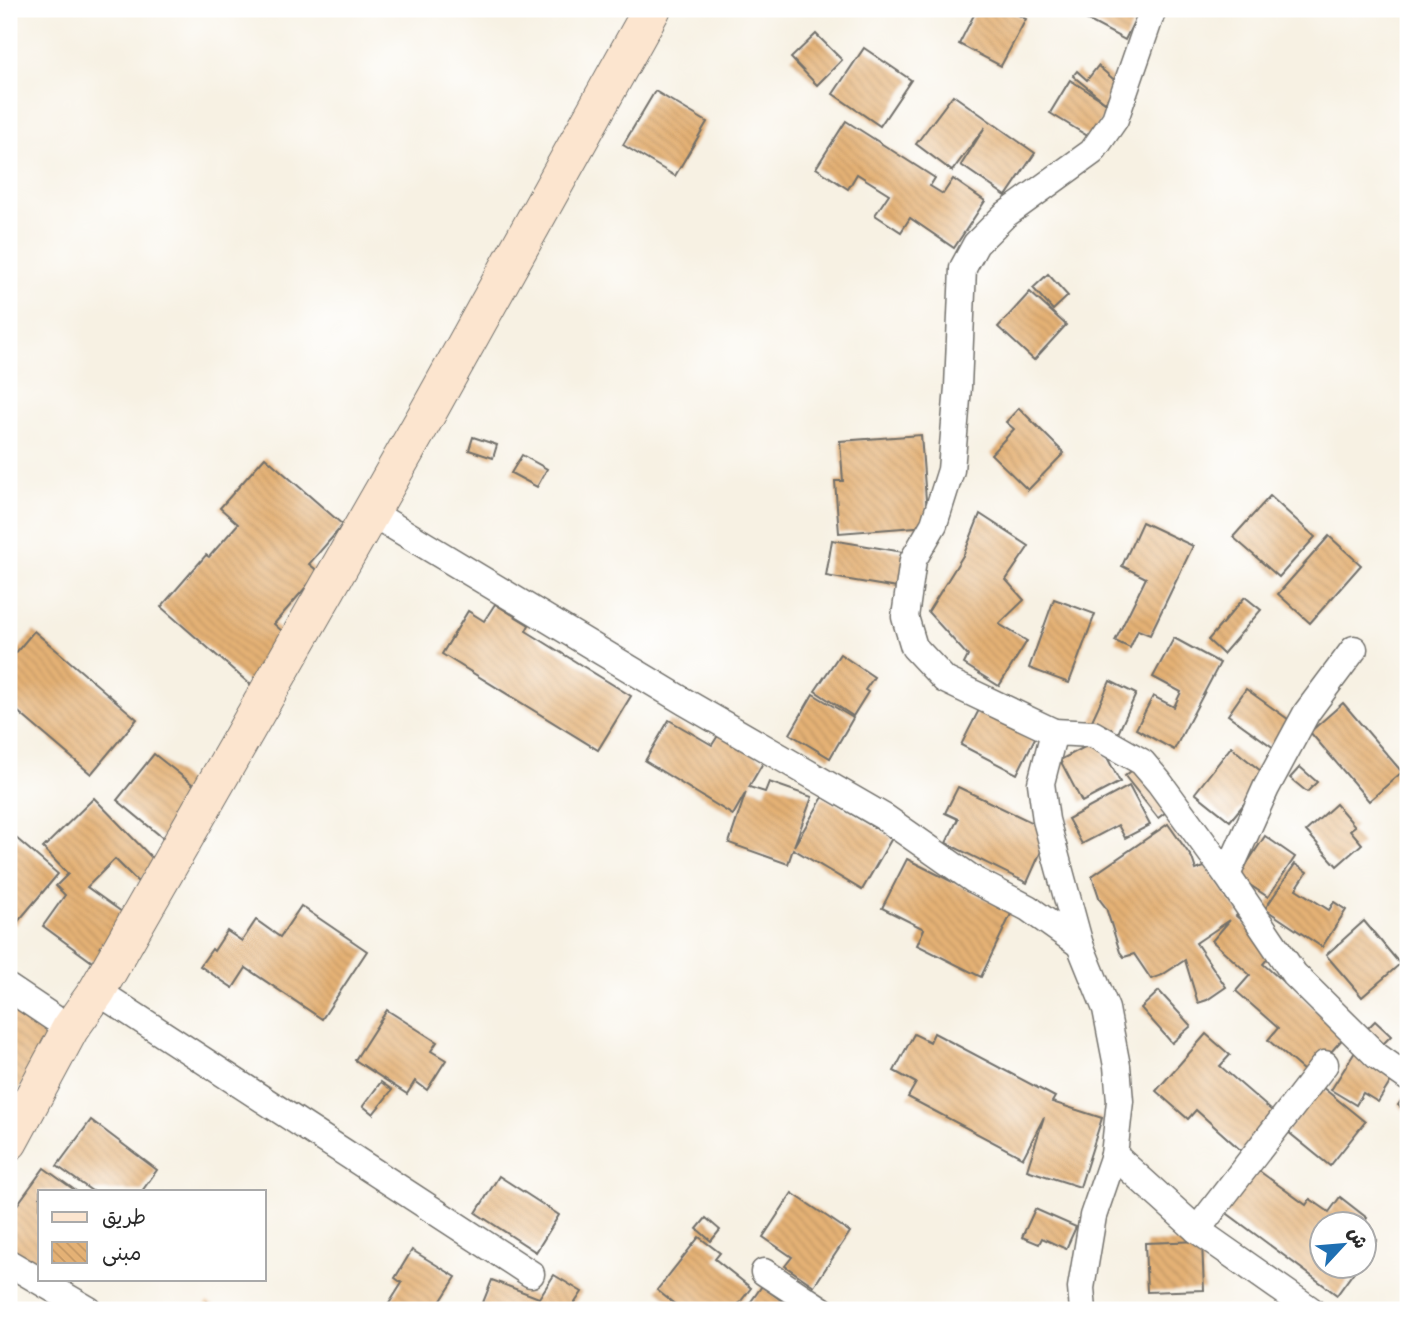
<svg xmlns="http://www.w3.org/2000/svg" width="1417" height="1319" viewBox="0 0 1417 1319" font-family="'Balsamiq Sans','Playpen Sans Arabic',sans-serif">
<defs>
<pattern id="building-back-hatch" width="6" height="6" patternUnits="userSpaceOnUse" patternTransform="scale(1.75)"><rect width="6" height="6" fill="#e4b175"/><path d="M-1 5l2 2M0 0l6 6M5-1l2 2" fill="none" stroke="#c49865"/></pattern>
</defs>
<rect width="100%" height="100%" fill="#fff"/>
<filter id="ink" filterUnits="userSpaceOnUse"><feTurbulence type="fractalNoise" baseFrequency=".0143" numOctaves="2"/><feDisplacementMap in="SourceGraphic" scale="14" xChannelSelector="R" yChannelSelector="G"/><feConvolveMatrix kernelMatrix="1 2 1 2 8 2 1 2 1" color-interpolation-filters="sRGB"/></filter>
<filter id="wash" filterUnits="userSpaceOnUse"><feTurbulence type="fractalNoise" baseFrequency=".00686" numOctaves="4" result="noise"/><feDisplacementMap in="SourceGraphic" scale="28" xChannelSelector="R" yChannelSelector="G"/><feGaussianBlur stdDeviation="1.57" result="paint"/><feColorMatrix in="noise" values="0 0 0 0 0 0 0 0 0 0 0 0 0 0 0 0 0 1.4 0 .05"/><feComposite in="paint" operator="in"/></filter>
<g filter="url(#wash)">
<rect width="100%" height="100%" fill="#f7f1e3"/>
<g id="blocks">
<g fill="url(#building-back-hatch)">
<polygon points="977,9 1007,9 1026,19 1001,66 959,44"/>
<polygon points="1081,9 1140,9 1125,40 1078,15"/>
<polygon points="816,34 842,60 817,85 791,58"/>
<polygon points="864,48 911,80 880,126 833,94"/>
<polygon points="1098,66 1119,84 1105,102 1073,76 1077,71 1087,80"/>
<polygon points="1070,80 1110,105 1091,138 1050,113"/>
<polygon points="655,91 707,122 675,176 623,145"/>
<polygon points="953,95 1035,153 1006,196 961,165 985,127 952,171 916,144"/>
<polygon points="846,121 935,178 930,186 943,194 953,179 985,201 954,248 910,218 901,232 875,215 889,194 857,174 848,189 816,168"/>
<polygon points="1048,274 1068,296 1053,310 1033,288"/>
<polygon points="1030,292 1066,325 1034,360 998,327"/>
<polygon points="1019,408 1064,453 1028,490 991,454 1014,429 1006,422"/>
<polygon points="921,435 928,526 839,533 835,481 843,481 840,441"/>
<polygon points="473,437 497,445 493,458 469,450"/>
<polygon points="522,455 547,469 537,487 511,473"/>
<polygon points="265,457 343,525 309,564 319,572 274,624 292,640 252,686 161,607 206,555 209,557 238,524 220,508"/>
<polygon points="1270,496 1315,537 1279,577 1233,537"/>
<polygon points="980,514 1029,546 1006,580 1024,600 999,624 1027,641 999,686 964,664 968,656 928,612 964,554"/>
<polygon points="1142,522 1193,546 1150,635 1138,630 1130,648 1115,641 1146,578 1122,566"/>
<polygon points="1329,536 1361,565 1310,623 1278,594"/>
<polygon points="832,540 909,553 903,589 826,576"/>
<polygon points="1245,597 1261,610 1223,654 1208,640"/>
<polygon points="1054,599 1095,614 1069,683 1029,668"/>
<polygon points="495,604 529,625 526,631 631,696 598,750 442,654 468,611 484,621"/>
<polygon points="34,631 137,719 91,774 9,704 9,661"/>
<polygon points="1174,638 1220,663 1174,750 1136,729 1153,696 1174,707 1181,692 1153,677"/>
<polygon points="840,654 874,677 865,690 868,692 853,716 815,691"/>
<polygon points="1110,681 1136,694 1115,740 1089,727"/>
<polygon points="1246,689 1292,722 1274,748 1228,715"/>
<polygon points="813,694 853,718 830,758 790,734"/>
<polygon points="983,702 1039,730 1017,774 961,745"/>
<polygon points="1343,703 1402,772 1369,801 1310,732"/>
<polygon points="669,720 712,745 719,734 764,761 749,787 765,792 769,782 812,797 794,846 823,797 892,838 862,890 793,849 788,864 729,843 746,792 733,815 645,761"/>
<polygon points="1098,740 1120,782 1082,802 1060,760"/>
<polygon points="1231,747 1267,776 1230,821 1195,793"/>
<polygon points="154,754 201,791 163,838 117,800"/>
<polygon points="1141,763 1174,806 1158,818 1125,776"/>
<polygon points="1300,767 1317,782 1307,792 1290,778"/>
<polygon points="1129,786 1150,825 1125,838 1118,825 1082,844 1068,819"/>
<polygon points="958,787 1050,831 1027,883 946,843 958,819 945,813"/>
<polygon points="94,798 157,863 138,882 115,859 87,887 129,917 95,964 43,926 65,895 56,886 68,874 43,848"/>
<polygon points="1336,804 1355,826 1350,830 1362,844 1337,866 1306,831"/>
<polygon points="1168,824 1192,858 1196,870 1207,866 1239,913 1236,916 1275,950 1263,964 1345,1036 1310,1076 1268,1040 1278,1028 1236,991 1250,975 1212,941 1230,920 1196,943 1226,987 1207,1000 1198,1003 1185,960 1162,975 1151,979 1134,954 1124,957 1120,952 1106,908 1100,900 1092,876"/>
<polygon points="9,832 58,874 15,925 9,920"/>
<polygon points="1265,836 1295,857 1268,897 1238,877"/>
<polygon points="907,859 1012,912 981,977 917,945 924,929 882,908"/>
<polygon points="1295,864 1307,872 1296,889 1329,910 1334,902 1346,910 1322,947 1265,909"/>
<polygon points="301,906 367,951 322,1019 246,968 233,988 200,966 212,949 214,951 227,931 242,941 256,920 280,937"/>
<polygon points="1364,921 1400,964 1362,997 1326,955"/>
<polygon points="1159,991 1191,1026 1172,1043 1141,1008"/>
<polygon points="9,1002 55,1033 9,1105"/>
<polygon points="387,1010 437,1042 431,1051 446,1060 427,1090 415,1081 407,1094 355,1060"/>
<polygon points="1375,1021 1391,1036 1381,1046 1365,1031"/>
<polygon points="934,1033 1055,1097 1052,1102 1102,1118 1080,1187 1027,1170 1044,1117 1023,1158 908,1097 916,1083 894,1071 914,1034 930,1042"/>
<polygon points="1206,1034 1230,1055 1220,1066 1278,1116 1245,1154 1196,1110 1188,1119 1156,1091"/>
<polygon points="1355,1052 1394,1076 1378,1102 1363,1093 1356,1105 1331,1090"/>
<polygon points="381,1082 392,1090 373,1114 363,1106"/>
<polygon points="1322,1087 1365,1122 1330,1166 1287,1131"/>
<polygon points="1408,1091 1408,1113 1398,1105"/>
<polygon points="91,1120 157,1170 142,1191 92,1191 57,1166"/>
<polygon points="44,1168 76,1191 40,1191 40,1267 9,1250 9,1216"/>
<polygon points="1255,1168 1306,1205 1310,1199 1329,1212 1340,1197 1367,1218 1363,1224 1322,1224 1322,1266 1358,1266 1337,1295 1224,1211"/>
<polygon points="499,1176 559,1215 536,1252 476,1213"/>
<polygon points="792,1193 850,1232 814,1286 785,1266 792,1257 763,1237"/>
<polygon points="1035,1209 1076,1227 1066,1249 1042,1238 1039,1244 1022,1237"/>
<polygon points="706,1218 720,1230 711,1241 697,1229"/>
<polygon points="1364,1231 1377,1240 1364,1258"/>
<polygon points="699,1237 720,1253 715,1259 751,1288 734,1310 682,1310 657,1290"/>
<polygon points="1202,1241 1204,1290 1147,1292 1145,1243"/>
<polygon points="412,1250 456,1277 435,1310 385,1310 402,1283 395,1278"/>
<polygon points="554,1275 582,1292 570,1310 551,1310 540,1304 538,1310 480,1310 492,1280 539,1298"/>
<polygon points="762,1286 794,1310 745,1310"/>
<polygon points="207,1302 221,1310 201,1310"/>
</g>
</g>
</g>
<g filter="url(#ink)">
<use href="#blocks" fill-opacity="0" stroke="#72706b" stroke-width="2"/>
<g fill="none" stroke-linecap="round" stroke-linejoin="round">
<defs>
<g id="street">
<polyline points="370,512 685,702 884,817 974,880 1028,908 1080,945 1046,820 1041,783 1054,732 1093,734 1142,762 1159,782 1227,875 1294,974 1377,1056 1408,1078"/>
<polyline points="1054,732 945,680 914,647 905,617 913,560 934,524 951,470 958,387 963,268 976,244 1005,215 1092,152 1115,119 1153,9"/>
<polyline points="1227,875 1266,788 1307,712 1354,649"/>
<polyline points="1080,945 1106,1009 1117,1066 1120,1101 1114,1155 1093,1216 1081,1288 1083,1310"/>
<polyline points="9,988 70,1029"/>
<polyline points="97,991 531,1274"/>
<polyline points="1114,1155 1197,1230 1311,1310"/>
<polyline points="1197,1230 1325,1064"/>
<polyline points="9,1263 89,1310"/>
<polyline points="764,1272 822,1310"/>
</g>
<polyline id="secondary" points="9,1142 70,1029 97,991 427,414 652,9"/>
</defs>
<use href="#street" stroke="#72706b" stroke-width="29"/>
<use href="#secondary" stroke="#72706b" stroke-width="39"/>
<use href="#street" stroke="#fff" stroke-width="26"/>
<use href="#secondary" stroke="#fce5cf" stroke-width="37"/>
</g>
</g>
<rect width="1417" height="1319" fill="none" stroke="#fff" stroke-width="35"/>
<rect x="38" y="1190" width="228" height="91" fill="#ffffff" stroke="#aaaaaa" stroke-width="2"/>
<rect x="52" y="1212" width="35" height="10" fill="#fce5cf" stroke="#aaaaaa" stroke-width="2"/>
<text x="102" y="1224" font-size="21" fill="#2b2b2b">طريق</text>
<rect x="52" y="1242" width="35" height="21" fill="url(#building-back-hatch)" stroke="#aaaaaa" stroke-width="2"/>
<text x="102" y="1260" font-size="21" fill="#2b2b2b">مبنى</text>
<g transform="translate(1343 1245) rotate(64)"><circle r="33" fill="#ffffff" stroke="#aaaaaa" stroke-width="2"/>
<path d="M0-5L12 26L0 18L-12 26Z" fill="#1f6fb2"/>
<text y="-10" font-size="19" font-weight="bold" text-anchor="middle" fill="#2b2b2b">ش</text>
</g>
</svg>
